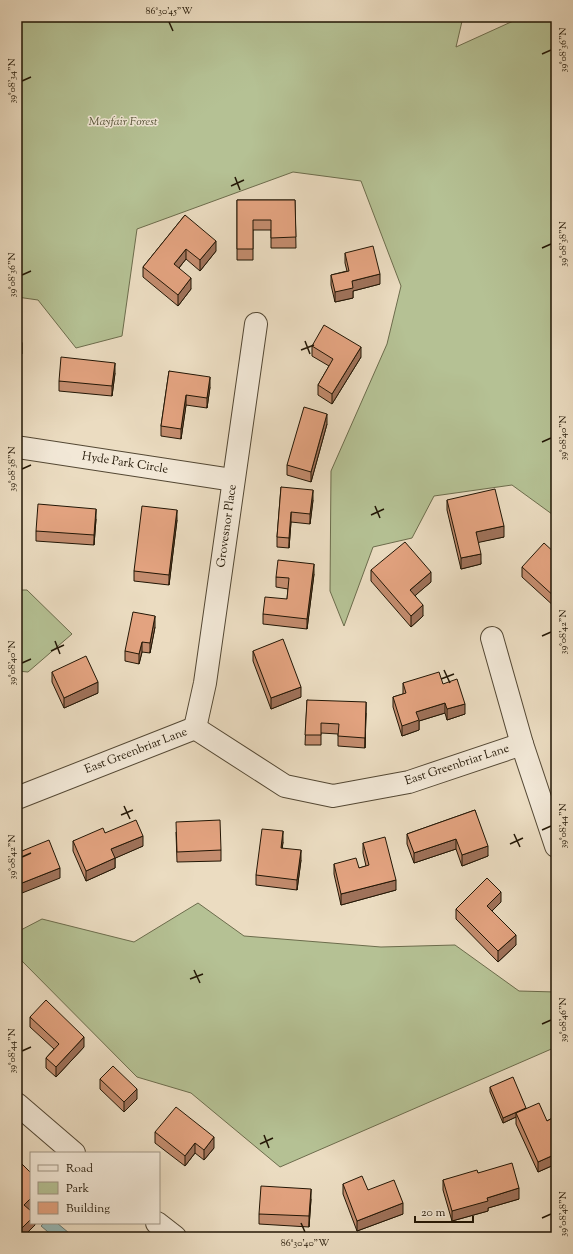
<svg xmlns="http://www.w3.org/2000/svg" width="573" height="1254" viewBox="0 0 573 1254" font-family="'Sorts Mill Goudy',serif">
<rect width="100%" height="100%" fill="#ebdcc1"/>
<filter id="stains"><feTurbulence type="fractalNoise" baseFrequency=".005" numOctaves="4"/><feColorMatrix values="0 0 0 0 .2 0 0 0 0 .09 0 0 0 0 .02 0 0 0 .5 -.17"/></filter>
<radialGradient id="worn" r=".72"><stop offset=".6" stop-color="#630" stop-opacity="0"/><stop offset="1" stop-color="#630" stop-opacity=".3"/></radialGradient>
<g fill="#b5c194" stroke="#6c6c4c">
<polygon points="17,17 463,17 456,47 522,17 556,17 556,517 512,485 434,496 412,538 373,547 344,626 330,591 331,471 387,344 401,286 361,181 293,172 137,229 122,336 76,348 38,300 17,297"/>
<polygon points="17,590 27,590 72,634 28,672 17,671"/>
<polygon points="198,903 244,936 381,947 455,945 519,991 556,992 556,1047 280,1167 191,1093 137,1077 17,956 17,932 42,919 134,942"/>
</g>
<polygon fill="#99bab8" stroke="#697870" points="44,1223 57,1223 69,1233 66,1237 54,1237 41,1226"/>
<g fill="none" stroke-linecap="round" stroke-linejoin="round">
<defs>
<g id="minor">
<polyline points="17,447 233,480"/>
<polyline points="492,638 522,744 556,846"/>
<polyline points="195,728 205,683 256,324"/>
<polyline points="195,728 285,786 333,796 409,782 522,744"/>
<polyline points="17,798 195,728"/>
<polyline points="17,1104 74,1153"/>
<polyline points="157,1223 175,1237"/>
</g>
</defs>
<use href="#minor" stroke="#544834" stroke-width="24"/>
<use href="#minor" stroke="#f2e8d7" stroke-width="22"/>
</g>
<g fill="#c38c6e" stroke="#221605">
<polygon points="237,200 295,200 296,248 271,248 271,230 253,230 253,260 237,260"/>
<polygon points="185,215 216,251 200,271 186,259 179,268 191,289 178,306 143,277 143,267"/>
<polygon points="345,253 380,284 353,291 353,298 335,302 331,285 331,275 347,271 345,263"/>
<polygon points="312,346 361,357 332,404 318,395 318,385 329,366 312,356"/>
<polygon points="169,371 210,387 207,408 186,405 181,439 161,436 161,426"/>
<polygon points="115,373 112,396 59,391 59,381"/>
<polygon points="327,424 311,482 287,475 287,465"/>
<polygon points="281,487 313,500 310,524 291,522 289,548 277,547 277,537"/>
<polygon points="447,500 504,537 478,542 481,564 461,569 447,510"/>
<polygon points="96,519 94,545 36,541 36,531"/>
<polygon points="177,520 169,585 134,581 134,571"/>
<polygon points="556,554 556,608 522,577 522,567"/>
<polygon points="371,570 431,582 415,595 423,616 411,627 371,581"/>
<polygon points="314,574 307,629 263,624 263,614 287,599 288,589 276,587 276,577"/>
<polygon points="155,627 150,653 142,652 139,664 125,661 125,651"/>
<polygon points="253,651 301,697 271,709 253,661"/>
<polygon points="556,652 556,667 555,667"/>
<polygon points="52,672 98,693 64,708 52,682"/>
<polygon points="403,683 443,684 465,714 447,720 445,713 419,721 419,730 402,736 393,707 393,697 403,694"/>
<polygon points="307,700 366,713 365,748 338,746 338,734 321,733 321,745 305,745"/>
<polygon points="475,810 488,856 462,866 456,849 414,863 407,844 407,834"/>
<polygon points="176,832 221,850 221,861 177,862"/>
<polygon points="105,833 143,846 115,858 115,868 86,881 73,851 73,841"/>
<polygon points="283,842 282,848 301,860 297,890 256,885 256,875"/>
<polygon points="363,843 396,890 341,905 334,874 334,864 359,868 366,866 363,853"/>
<polygon points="501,902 492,911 516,945 498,962 456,919 456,909"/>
<polygon points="30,1017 84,1047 56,1077 46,1068 46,1058 54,1049 30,1027"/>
<polygon points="100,1079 137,1099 124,1112 100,1089"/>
<polygon points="490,1087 547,1121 556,1116 556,1164 538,1172 516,1124 516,1117 503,1123 490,1092"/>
<polygon points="155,1132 214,1148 204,1160 195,1153 185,1166 155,1143"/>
<polygon points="478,1173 519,1199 488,1208 488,1211 452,1221 443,1190 443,1180"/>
<polygon points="343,1184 368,1190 403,1214 357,1231 343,1194"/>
<polygon points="311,1199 309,1227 259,1224 259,1214"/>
</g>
<g fill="#9f725a" stroke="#221605">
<polygon points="216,241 216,251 200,271 200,260"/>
<polygon points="186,249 186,259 174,274 174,264"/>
<polygon points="380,274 380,284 353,291 353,298 335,302 335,292 352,281"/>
<polygon points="191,278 191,289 178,306 178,295"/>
<polygon points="22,343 22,354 17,356 17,345"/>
<polygon points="361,347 361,357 332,404 332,394"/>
<polygon points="115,363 115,373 112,396 112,386"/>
<polygon points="210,377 210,387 207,408 207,398"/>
<polygon points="186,395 186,405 181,439 181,429"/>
<polygon points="327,414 327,424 311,482 311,472"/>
<polygon points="313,490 313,500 310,524 310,514"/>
<polygon points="96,509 96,519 94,545 94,535"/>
<polygon points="177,510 177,520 169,585 169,575"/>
<polygon points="291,512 291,522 289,548 289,538"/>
<polygon points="504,526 504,537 476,543 476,532"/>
<polygon points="481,554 481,564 461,569 461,558"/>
<polygon points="314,564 314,574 307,629 307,619"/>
<polygon points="431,572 431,582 410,600 410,590"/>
<polygon points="423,605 423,616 411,627 411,616"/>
<polygon points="155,616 155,627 150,653 150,643"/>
<polygon points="142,642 142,652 139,664 139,654"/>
<polygon points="98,682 98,693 64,708 64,698"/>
<polygon points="301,687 301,697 271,709 271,698"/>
<polygon points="20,700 20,710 17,712 17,701"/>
<polygon points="366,702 366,713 365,748 365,738"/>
<polygon points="445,703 445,713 419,721 419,730 402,736 402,726 416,712"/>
<polygon points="465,704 465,714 447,720 447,709"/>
<polygon points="283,831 283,842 281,858 281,848"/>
<polygon points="143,836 143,846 111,860 111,849"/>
<polygon points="456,839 456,849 414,863 414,853"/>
<polygon points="488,846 488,856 462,866 462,855"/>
<polygon points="301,850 301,860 297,890 297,880"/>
<polygon points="115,858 115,868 86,881 86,871"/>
<polygon points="60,868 60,878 17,895 17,885"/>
<polygon points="396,880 396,890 341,905 341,894"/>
<polygon points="501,892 501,902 487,916 487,906"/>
<polygon points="516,935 516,945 498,962 498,951"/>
<polygon points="84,1037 84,1047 56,1077 56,1067"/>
<polygon points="137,1089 137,1099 124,1112 124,1102"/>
<polygon points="526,1108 526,1113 516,1113 516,1117 503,1123 503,1118"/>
<polygon points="214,1137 214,1148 204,1160 204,1150"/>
<polygon points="195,1143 195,1153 185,1166 185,1156"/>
<polygon points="556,1154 556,1164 538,1172 538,1162"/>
<polygon points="519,1188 519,1199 488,1208 488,1211 452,1221 452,1211 487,1198"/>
<polygon points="311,1189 311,1199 309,1227 309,1216"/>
<polygon points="31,1198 31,1208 24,1215 24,1205"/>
<polygon points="403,1203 403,1214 357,1231 357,1221"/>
<polygon points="31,1219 31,1223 35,1223 35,1225 23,1237 17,1237 17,1233"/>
</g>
<g fill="#e3a380" stroke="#221605">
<polygon points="237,200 295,200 296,237 271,238 271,220 253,220 253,249 237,249"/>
<polygon points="185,215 216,241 200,260 186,249 174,264 191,278 178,295 143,267"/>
<polygon points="373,246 380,274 352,281 353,288 335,292 331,275 349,271 345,253"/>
<polygon points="324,325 361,347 332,394 318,385 333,359 312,346"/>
<polygon points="17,331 22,343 17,345"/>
<polygon points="61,357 115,363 112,386 59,381"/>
<polygon points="169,371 210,377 207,398 186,395 181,429 161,426"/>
<polygon points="304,407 327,414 311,472 287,465"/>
<polygon points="281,487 313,490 310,514 291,512 289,538 277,537"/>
<polygon points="495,489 504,526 476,532 481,554 461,558 447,500"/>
<polygon points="38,504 96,509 94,535 36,531"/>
<polygon points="142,506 177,510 169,575 134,571"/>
<polygon points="405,542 431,572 410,590 423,605 411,616 371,570"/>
<polygon points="544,543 556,554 556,598 522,567"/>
<polygon points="278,560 314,564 307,619 263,614 265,597 287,599 289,578 276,577"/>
<polygon points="133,612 155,616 150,643 142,642 139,654 125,651"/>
<polygon points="283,639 301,687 271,698 253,651"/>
<polygon points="86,656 98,682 64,698 52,672"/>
<polygon points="439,672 443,684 457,679 465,704 447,709 445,703 416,712 419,720 402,726 393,697 406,693 403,683"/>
<polygon points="17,694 20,700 17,701"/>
<polygon points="307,700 366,702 365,738 338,736 339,724 321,723 321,735 305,735"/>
<polygon points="475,810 488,846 462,855 456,839 414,853 407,834"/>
<polygon points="136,820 143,836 111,849 115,858 86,871 73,841 103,828 105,833"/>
<polygon points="220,820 221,850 177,852 176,822"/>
<polygon points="262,829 283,831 281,848 301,850 297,880 256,875"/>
<polygon points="385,837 396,880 341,894 334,864 356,858 359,868 369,865 363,843"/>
<polygon points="49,840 60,868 17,885 17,853"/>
<polygon points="487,878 501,892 487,906 516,935 498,951 456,909"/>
<polygon points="46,1000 84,1037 56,1067 46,1058 59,1044 30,1017"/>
<polygon points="113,1066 137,1089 124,1102 100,1079"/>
<polygon points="513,1077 526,1108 503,1118 490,1087"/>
<polygon points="539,1103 547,1121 556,1116 556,1154 538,1162 516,1113"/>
<polygon points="176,1107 214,1137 204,1150 195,1143 185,1156 155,1132"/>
<polygon points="17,1159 31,1173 31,1198 24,1205 31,1211 31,1219 17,1233"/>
<polygon points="512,1163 519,1188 487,1198 488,1201 452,1211 443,1180 477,1170 478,1173"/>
<polygon points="362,1176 368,1190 394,1180 403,1203 357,1221 343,1184"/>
<polygon points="261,1186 311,1189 309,1216 259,1214"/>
</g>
<path fill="none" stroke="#221605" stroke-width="1.5" d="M169,22L173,31M542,54L551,50M22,81L31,77M235,177L240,190M231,186L244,180M542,248L551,244M22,275L31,271M305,341L310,354M301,350L314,345M542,442L551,438M22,469L31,465M375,506L380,518M371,515L384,509M542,636L551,632M55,641L60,654M51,651L64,645M22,663L31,659M444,670L450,683M441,679L454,674M124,806L130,819M121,815L133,810M542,830L551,826M514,834L520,847M510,844L523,838M22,857L31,853M194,970L200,983M190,979L203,974M542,1024L551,1020M22,1051L31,1047M264,1135L269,1148M260,1144L273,1138M542,1218L551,1214M301,1223L305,1232"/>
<g text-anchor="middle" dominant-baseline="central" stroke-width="3" stroke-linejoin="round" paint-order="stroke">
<g font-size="12" font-style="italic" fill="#555237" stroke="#f2e8d7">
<text x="123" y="122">Mayfair Forest</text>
</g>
<g font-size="12" fill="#221605" stroke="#f2e8d7">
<text transform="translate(125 463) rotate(9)">Hyde Park Circle</text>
<text transform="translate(227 526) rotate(-82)">Grovesnor Place</text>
<text transform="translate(136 751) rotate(-21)">East Greenbriar Lane</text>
<text transform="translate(457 765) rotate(-18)">East Greenbriar Lane</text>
</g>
</g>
<rect width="573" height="1254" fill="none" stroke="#ebdcc1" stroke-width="44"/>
<rect x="30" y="1152" width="130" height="72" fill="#f2e8d7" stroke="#9f9483"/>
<rect x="38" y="1165" width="20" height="6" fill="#f2e8d7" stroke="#9f9483"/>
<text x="66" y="1172" font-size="12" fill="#221605">Road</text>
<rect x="38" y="1182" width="20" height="12" fill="#b5c194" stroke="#9f9483"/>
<text x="66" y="1192" font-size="12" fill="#221605">Park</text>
<rect x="38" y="1202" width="20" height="12" fill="#e3a380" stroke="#9f9483"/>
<text x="66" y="1212" font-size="12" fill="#221605">Building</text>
<path d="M415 1216v6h58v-6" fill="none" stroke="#221605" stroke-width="2"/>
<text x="421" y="1216" font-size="12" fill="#221605" stroke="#f2e8d7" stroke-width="3" paint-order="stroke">20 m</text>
<rect x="22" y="22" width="529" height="1210" fill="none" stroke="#221605" stroke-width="1.5"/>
<g font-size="10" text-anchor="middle" fill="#221605">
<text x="169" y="14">86°30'45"W</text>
<text transform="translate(562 50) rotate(-90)" y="4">39°08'36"N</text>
<text transform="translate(11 81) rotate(-90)" y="4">39°08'34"N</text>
<text transform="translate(562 244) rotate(-90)" y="4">39°08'38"N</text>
<text transform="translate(11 275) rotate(-90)" y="4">39°08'36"N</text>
<text transform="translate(562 438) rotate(-90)" y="4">39°08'40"N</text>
<text transform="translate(11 469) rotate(-90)" y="4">39°08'38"N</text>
<text transform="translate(562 632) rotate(-90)" y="4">39°08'42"N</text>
<text transform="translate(11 663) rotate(-90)" y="4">39°08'40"N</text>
<text transform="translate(562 826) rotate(-90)" y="4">39°08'44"N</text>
<text transform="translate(11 857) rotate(-90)" y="4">39°08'42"N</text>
<text transform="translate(562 1020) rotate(-90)" y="4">39°08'46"N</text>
<text transform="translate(11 1051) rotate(-90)" y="4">39°08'44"N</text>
<text transform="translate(562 1214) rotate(-90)" y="4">39°08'48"N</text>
<text x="305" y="1246">86°30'40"W</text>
</g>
<rect width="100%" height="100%" filter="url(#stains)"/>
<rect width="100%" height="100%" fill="url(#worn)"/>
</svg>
